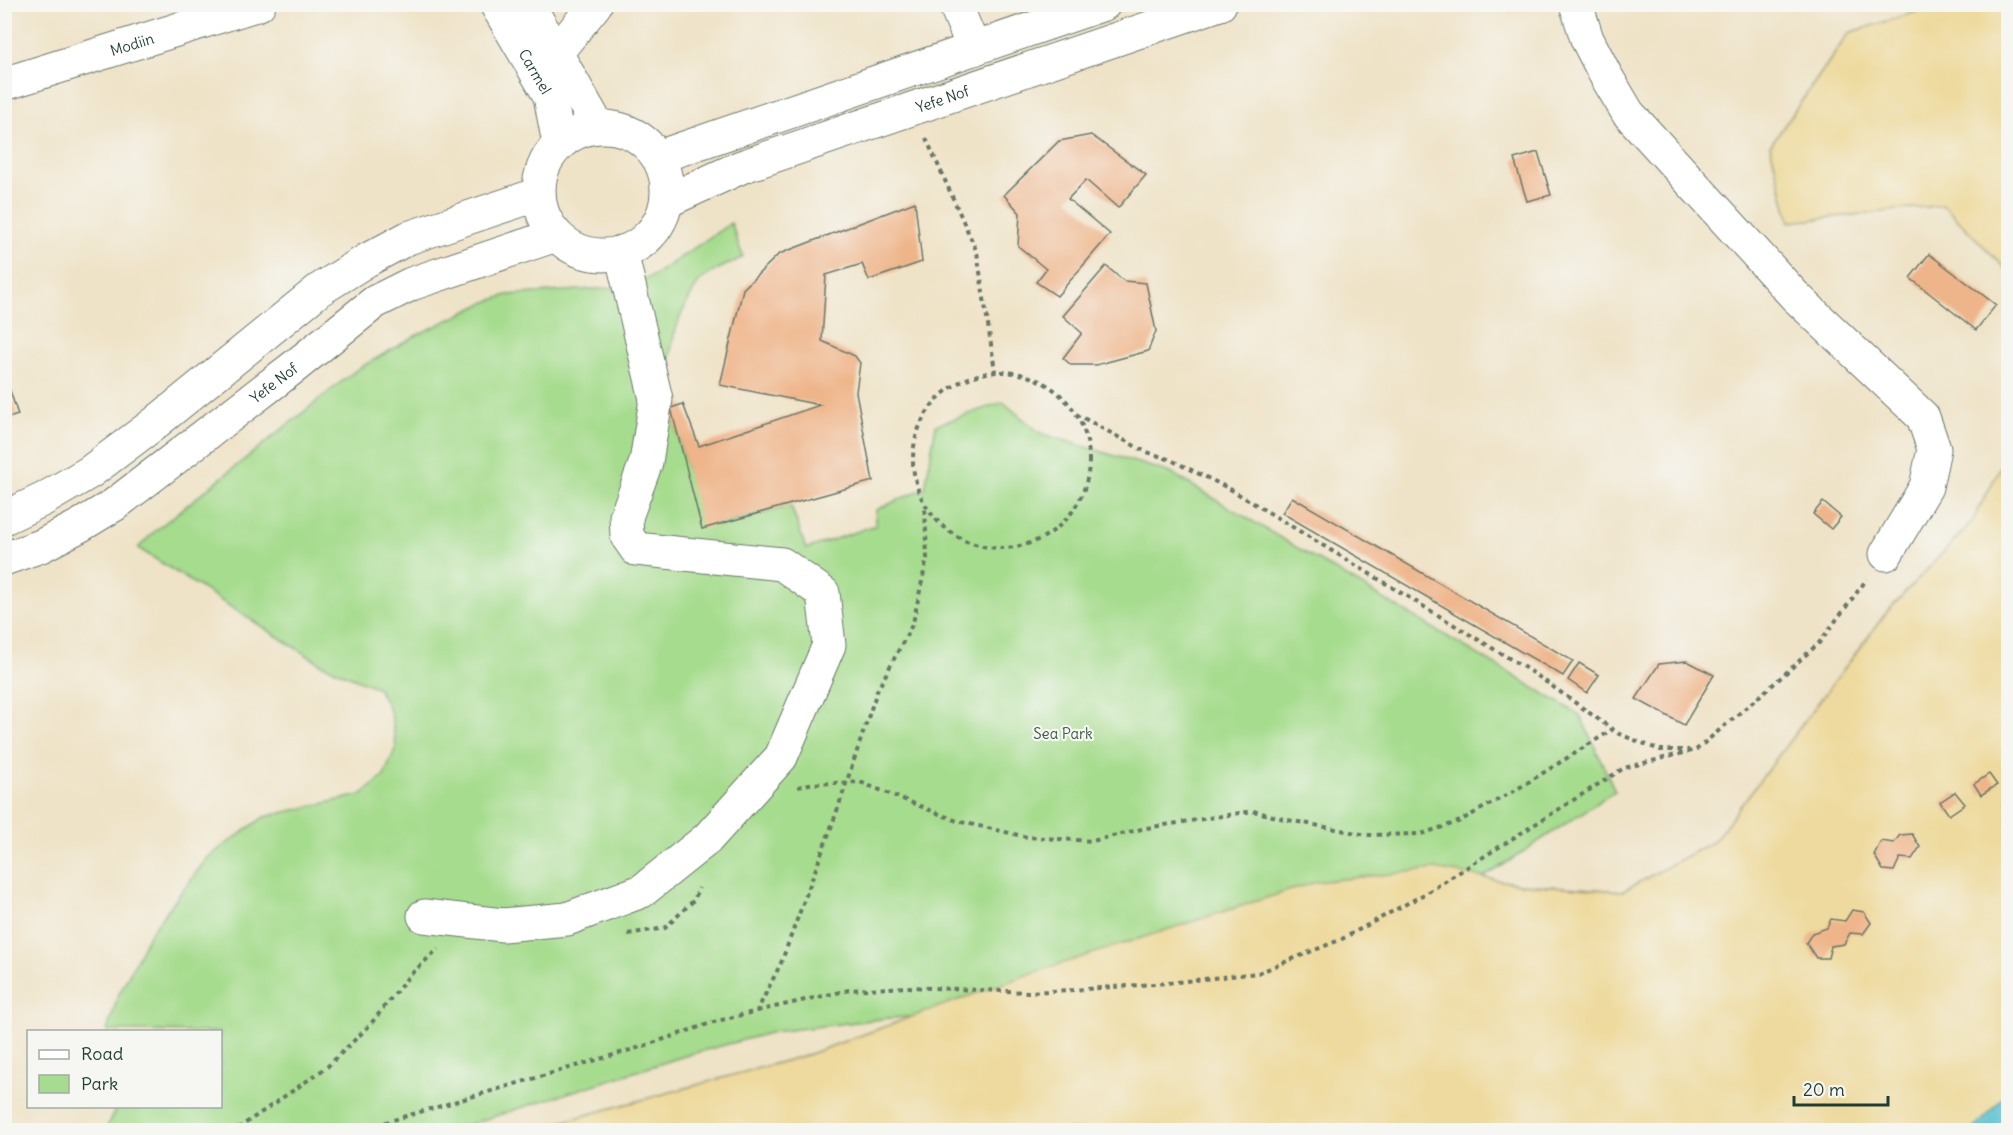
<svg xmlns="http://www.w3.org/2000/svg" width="2013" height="1135" viewBox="0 0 2013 1135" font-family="Delius,sans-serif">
<rect width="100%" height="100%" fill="#f6f6f2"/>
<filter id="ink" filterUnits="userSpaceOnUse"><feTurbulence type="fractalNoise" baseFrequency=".0167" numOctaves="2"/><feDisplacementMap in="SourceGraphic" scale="12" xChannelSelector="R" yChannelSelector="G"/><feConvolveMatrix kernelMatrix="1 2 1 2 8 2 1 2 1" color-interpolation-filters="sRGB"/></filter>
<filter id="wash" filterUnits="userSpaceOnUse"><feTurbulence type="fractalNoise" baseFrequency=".008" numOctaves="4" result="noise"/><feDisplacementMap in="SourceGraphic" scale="24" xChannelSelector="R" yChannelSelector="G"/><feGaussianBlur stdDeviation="1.35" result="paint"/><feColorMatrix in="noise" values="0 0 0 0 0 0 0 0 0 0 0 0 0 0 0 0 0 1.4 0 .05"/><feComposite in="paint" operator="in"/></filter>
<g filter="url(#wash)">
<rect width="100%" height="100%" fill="#efe3c7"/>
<path fill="#a6dc8d" stroke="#628c60" stroke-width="1.5" d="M731,223L743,257C730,264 713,270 702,279C696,284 691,296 687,303C648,372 683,451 703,521L717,526L791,506L806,549L876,525V510L925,488L936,425L1003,402L1040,433L1171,473L1580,715L1615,791L1494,871L1325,967L1120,1009L889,1018L773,1032L691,1054L451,1130H105L114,1114L113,1107L220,1106V1032L107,1031L118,996L150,933L208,857L264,817L361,795L384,776L396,747L391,713L378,688L321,664L138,548L155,531L356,370L417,335L486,302L507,295L625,287L653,276Z"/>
<g fill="#eeda9e" stroke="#868c69" stroke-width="1.5">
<polygon points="1938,5 2008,5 2008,271 1943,205 1790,222 1770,146 1849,33"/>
<polygon points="2008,435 2008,1130 531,1130 807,1055 1032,973 1316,882 1435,869 1520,884 1623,891 1714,841 1886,613 1972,522 1999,470"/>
</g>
<polygon fill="#54bfd0" stroke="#3a7e82" stroke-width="1.5" points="2008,1092 2008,1130 1973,1130"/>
<g id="blocks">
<g fill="#efb58a">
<polygon points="1091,135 1146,175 1118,208 1086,180 1068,199 1110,234 1057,296 1036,282 1046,269 1018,246 1020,213 1004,195 1059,141"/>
<polygon points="1538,152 1551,195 1527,201 1514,159"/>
<polygon points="915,202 922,262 869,280 862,264 826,275 822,341 855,356 860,363 856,392 873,481 702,529 671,408 683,404 699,446 820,405 720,385 743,289 779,254"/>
<polygon points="1929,254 1996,305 1976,330 1910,278"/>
<polygon points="1106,266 1124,281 1146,283 1156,331 1148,351 1096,365 1071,365 1063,358 1082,333 1063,316"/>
<polygon points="5,375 18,415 5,419"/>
<polygon points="1292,497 1573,661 1563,676 1282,513"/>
<polygon points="1823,502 1841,517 1831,529 1813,514"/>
<polygon points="1687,661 1714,675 1684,725 1636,699 1659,664"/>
<polygon points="1579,663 1599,675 1587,693 1568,680"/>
<polygon points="1989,774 1997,785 1981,795 1974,784"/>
<polygon points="1955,792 1965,804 1949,815 1940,802"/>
<polygon points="1912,834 1920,847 1912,859 1900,858 1894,871 1883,870 1874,855 1881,841 1894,843 1900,835"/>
<polygon points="1852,910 1864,912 1871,923 1863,934 1850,933 1844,944 1831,946 1828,958 1816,958 1806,943 1812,933 1827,928 1831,919 1845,921"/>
</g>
</g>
</g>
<g filter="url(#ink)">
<use href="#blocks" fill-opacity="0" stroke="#687767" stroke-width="1.5"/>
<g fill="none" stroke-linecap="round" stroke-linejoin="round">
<defs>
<g id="minor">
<path id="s1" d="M496,4L550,96L559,144"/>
<polyline points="528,4 597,125"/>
<polyline points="955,4 974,49"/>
<polyline points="1576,4 1587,39 1606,76 1628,113 1795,296 1923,417 1934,449 1926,487 1886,554"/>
<polyline points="556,53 595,5"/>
<path id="s2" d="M4,84L259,4"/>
<polyline points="424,916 503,925 567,919 642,891 707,839 781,757 829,645 823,593 782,564 636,549 627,536 626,517 646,462 656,399 621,252"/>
</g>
<g id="major">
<circle cx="603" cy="191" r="64"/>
<polyline points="658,157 1104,4"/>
<path id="s3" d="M667,201L741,167L1220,4"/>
<polyline points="4,518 44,499 90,472 154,424 319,290 367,260 408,238 539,194"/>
<path id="s4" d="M4,559L41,546L81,525L114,505L294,367L375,302L411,284L556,235"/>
</g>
</defs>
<use href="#minor" stroke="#687767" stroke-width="35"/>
<use href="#major" stroke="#687767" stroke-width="35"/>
<g stroke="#687767" stroke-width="4" stroke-dasharray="4.5 4.5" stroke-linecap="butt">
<polyline points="926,138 977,252 995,371"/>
<circle cx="1001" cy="460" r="88"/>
<polyline points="1076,414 1144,451 1171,460 1230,489 1535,674 1619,734 1660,750 1689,750"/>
<polyline points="798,787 809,784 860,782 957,821 1027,837 1092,841 1146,828 1253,811 1288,820 1367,835 1421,834 1458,822 1514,791 1612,730"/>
<polyline points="628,934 665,928 694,900 699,888"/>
<polyline points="757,1011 849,990 908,987 1028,992 1073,990 1167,983 1258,973 1342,939 1428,892 1624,768 1696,750 1769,688 1819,643 1867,579"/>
<polyline points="229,1130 240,1127 327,1067 369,1026 408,977 438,949"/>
<polyline points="359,1130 644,1046 714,1022 757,1011 781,963 836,814 877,691 913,623 927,558 925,507"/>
</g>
<use href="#minor" stroke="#fff" stroke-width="33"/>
<use href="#major" stroke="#fff" stroke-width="33"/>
</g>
</g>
<g text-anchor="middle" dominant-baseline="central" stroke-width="4.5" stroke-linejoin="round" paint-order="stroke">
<g font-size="15" fill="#1f3d34" stroke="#f6f6f2">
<text stroke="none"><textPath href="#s2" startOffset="134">Modiin</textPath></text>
<text stroke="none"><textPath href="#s1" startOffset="78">Carmel</textPath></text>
<text stroke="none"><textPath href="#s3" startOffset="294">Yefe Nof</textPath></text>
<text stroke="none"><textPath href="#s4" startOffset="324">Yefe Nof</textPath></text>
</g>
<g font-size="15" fill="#3a5d46" stroke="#f6f6f2">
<text x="1063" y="733">Sea Park</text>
</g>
</g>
<rect width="2013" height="1135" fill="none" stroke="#f6f6f2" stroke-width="24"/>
<rect x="27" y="1030" width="195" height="78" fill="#f6f6f2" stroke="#a0aca6" stroke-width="1.5"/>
<rect x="39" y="1050" width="30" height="9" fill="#ffffff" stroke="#a0aca6" stroke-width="1.5"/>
<text x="81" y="1060" font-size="18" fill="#1f3d34">Road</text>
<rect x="39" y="1075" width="30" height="18" fill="#a6dc8d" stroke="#a0aca6" stroke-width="1.5"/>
<text x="81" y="1090" font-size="18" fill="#1f3d34">Park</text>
<path d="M1794 1096v9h94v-9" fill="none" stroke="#1f3d34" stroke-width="3"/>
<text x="1803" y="1096" font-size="18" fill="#1f3d34" stroke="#f6f6f2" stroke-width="4.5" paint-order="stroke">20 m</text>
</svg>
